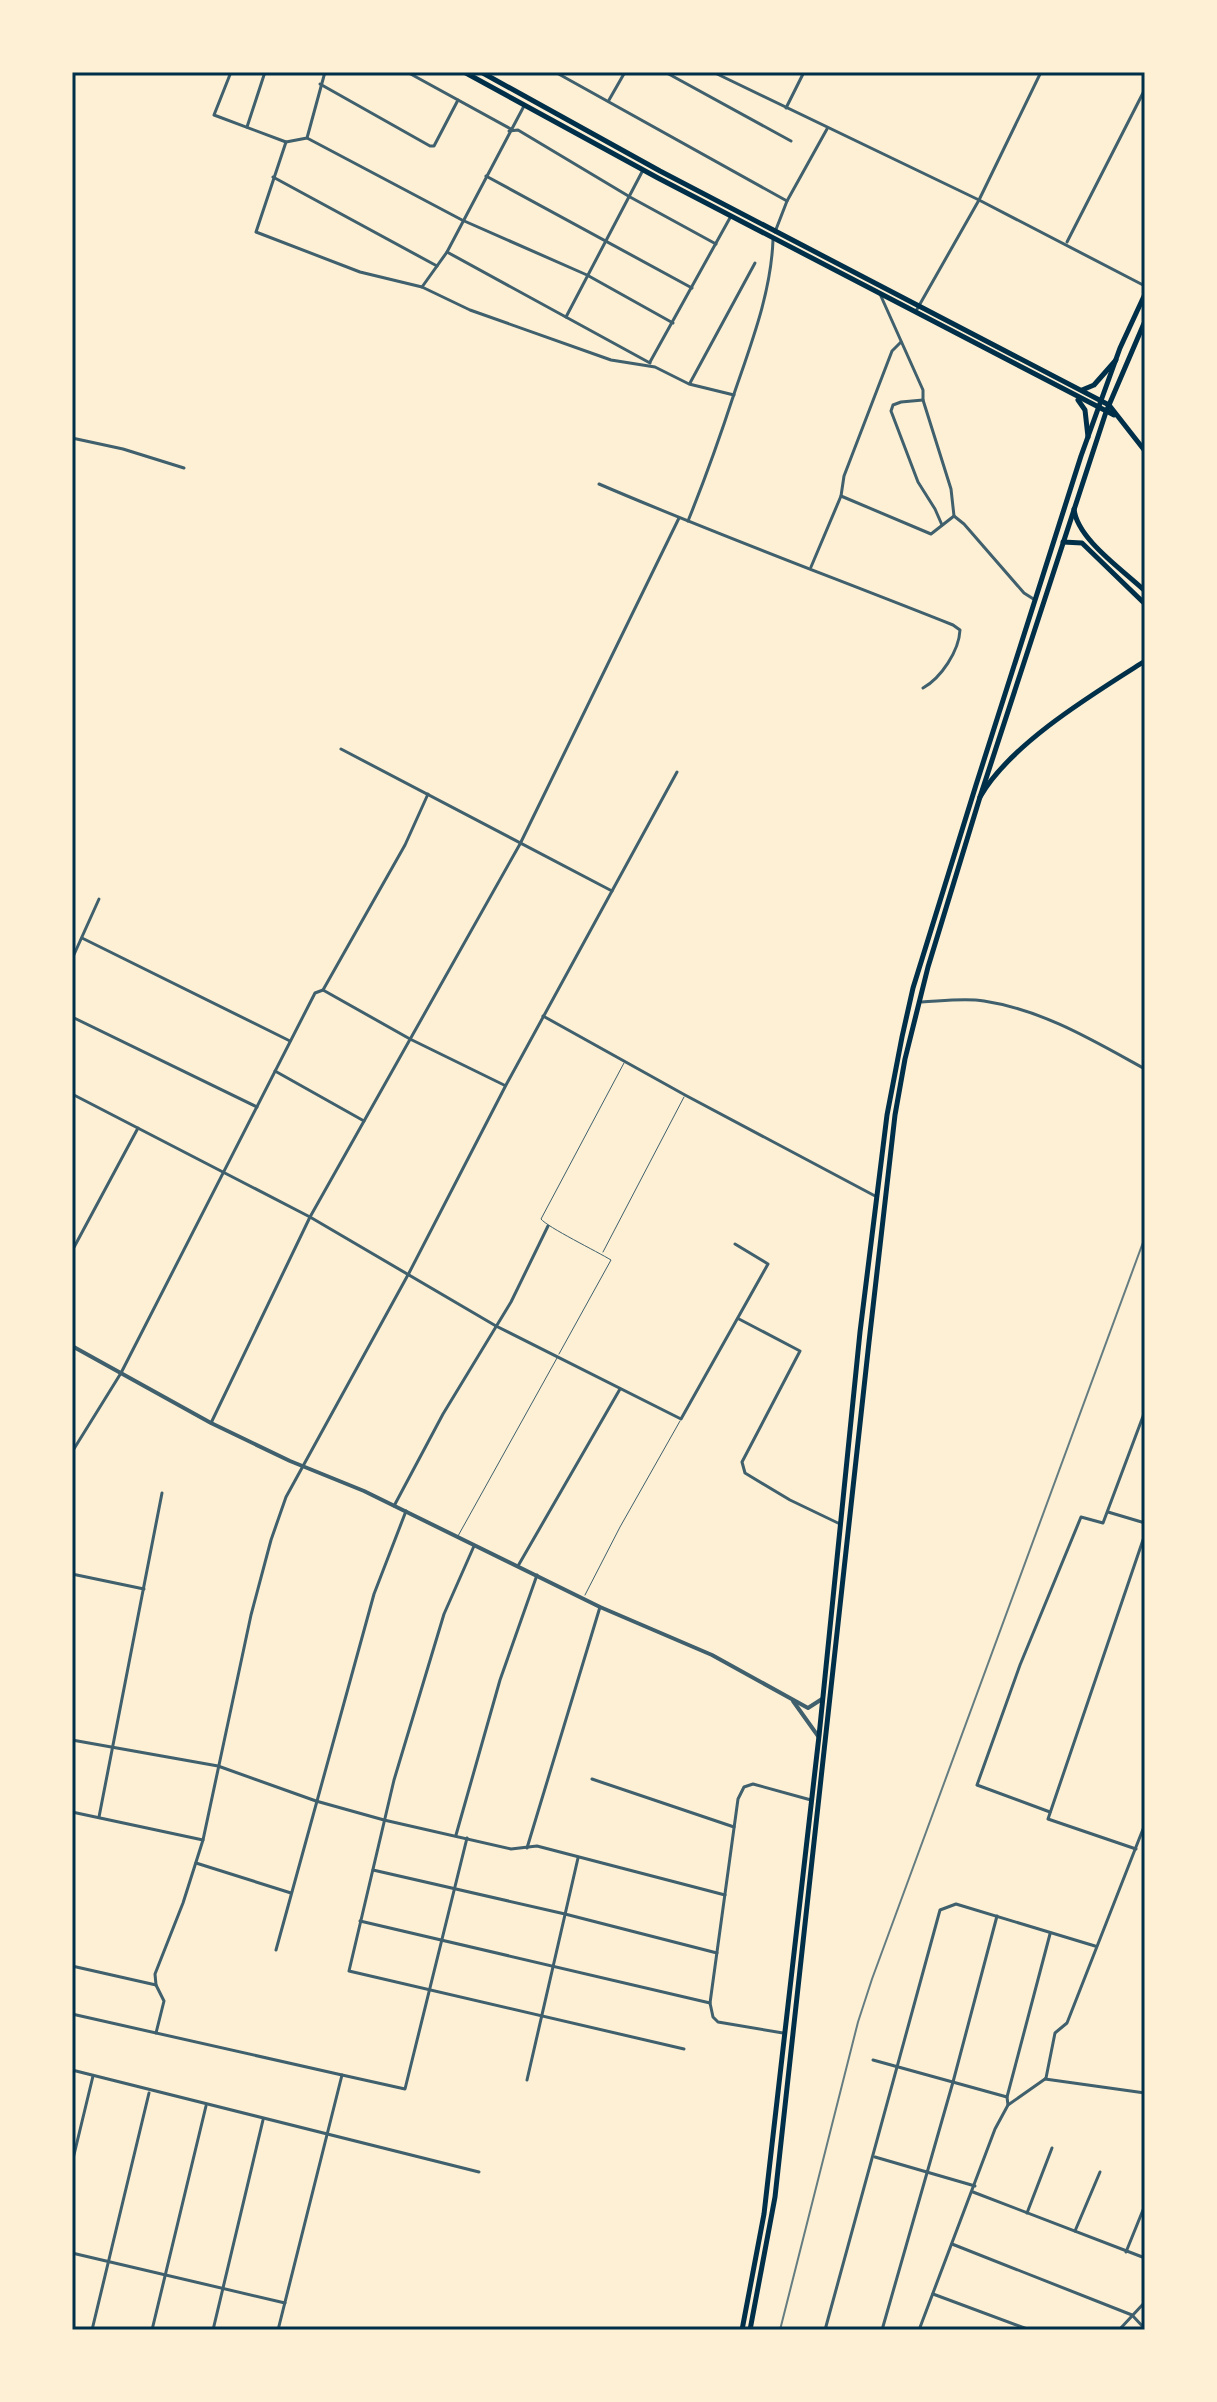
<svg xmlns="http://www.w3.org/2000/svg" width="1217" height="2402" viewBox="0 0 1217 2402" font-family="'Noto Sans',sans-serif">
<rect width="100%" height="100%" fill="#fdf0d5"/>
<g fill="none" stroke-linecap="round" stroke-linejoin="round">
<g stroke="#3f606c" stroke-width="1">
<polyline points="603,1252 684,1097"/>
<path d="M559,1354L611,1260C598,1252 547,1227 541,1219L624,1063"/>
<polyline points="458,1536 557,1358"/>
<polyline points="585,1595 620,1527 680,1421"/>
</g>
<g stroke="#3f606c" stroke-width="3">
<polyline points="231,72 214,115 286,142 256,232 360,272 422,287 470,310 611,360 655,367 689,384 734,395"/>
<polyline points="407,72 511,129"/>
<polyline points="555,72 787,201"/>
<polyline points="665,72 791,141"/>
<polyline points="713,72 979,200 1145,286"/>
<polyline points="320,84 430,146 434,146 458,100"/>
<polyline points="609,100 625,72"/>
<polyline points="786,108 804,72"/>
<polyline points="247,127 265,72"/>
<polyline points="509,131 518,130 630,197 716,244"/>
<polyline points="307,138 462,220 587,275 673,323"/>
<polyline points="286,142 307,138 325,72"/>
<polyline points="486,176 692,288"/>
<polyline points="273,177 437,266"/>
<polyline points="775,232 787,201 827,129"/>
<polyline points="1067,242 1145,89"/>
<polyline points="447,252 650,363"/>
<polyline points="422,287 447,252 524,106"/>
<polyline points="880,294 923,390 923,400 951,489 954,516"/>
<polyline points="916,311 979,200 1041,72"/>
<polyline points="566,317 643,170"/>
<polyline points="650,362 731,216"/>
<polyline points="690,383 755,263"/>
<polyline points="923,400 901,402 893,405 891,411 918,482 935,509 942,525"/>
<polyline points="72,438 123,449 184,468"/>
<path d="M599,484C715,534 835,578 953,625L960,630C959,651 941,678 923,688"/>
<polyline points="841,496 931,534 954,516 964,524 1024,593 1035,600"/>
<path d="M688,521C705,479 720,437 734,394C751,344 771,293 773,240"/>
<polyline points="811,567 841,496 844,476 892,351 901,342"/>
<polyline points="341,749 612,891"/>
<polyline points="82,938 290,1041"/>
<polyline points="72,959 99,899"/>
<polyline points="323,990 410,1039 504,1085"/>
<path d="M922,1002C942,1001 965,998 984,1001C1043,1010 1094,1041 1145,1069"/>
<polyline points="543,1016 685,1095 877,1197"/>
<polyline points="72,1017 257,1107"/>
<polyline points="275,1071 364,1121"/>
<polyline points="72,1094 310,1217 496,1326 681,1419 768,1264 735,1244"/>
<polyline points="72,1251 138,1128"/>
<polyline points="739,1319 800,1351 742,1462 745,1473 790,1500 840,1524"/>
<polyline points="211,1423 310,1217 520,844 679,518"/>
<polyline points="72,1452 121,1373 315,993 323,990 405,845 428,794"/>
<polyline points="394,1506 443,1414 511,1302 548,1226"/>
<polyline points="1108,1512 1145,1523"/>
<polyline points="474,1546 444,1614 394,1780 349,1971 684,2049"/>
<polyline points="518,1566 620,1389"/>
<polyline points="72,1574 144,1589"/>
<polyline points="72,1740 218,1766 316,1801 384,1820 511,1849 537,1846 725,1895"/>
<polyline points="592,1779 734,1827"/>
<polyline points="72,1812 203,1840"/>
<polyline points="1050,1812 977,1785 1020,1665 1081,1517 1103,1523 1145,1411"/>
<polyline points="99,1817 162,1493"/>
<polyline points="456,1835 500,1680 537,1575"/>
<polyline points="527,1848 600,1607"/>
<polyline points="1136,1849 1048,1819 1145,1534"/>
<polyline points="196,1863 291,1893"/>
<polyline points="373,1870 565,1914 717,1953"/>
<polyline points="360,1921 710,2003"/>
<polyline points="276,1950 374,1594 406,1511"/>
<polyline points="72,1966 156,1985"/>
<polyline points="72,2014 342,2075 278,2330"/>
<polyline points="156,2033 164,2001 156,1985 155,1974 183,1903 203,1840 251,1615 271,1540 286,1497 409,1273 506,1085 677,772"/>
<polyline points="783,2033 718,2022 713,2017 710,2003 738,1799 744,1787 753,1784 811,1800"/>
<polyline points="873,2060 1007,2097 1008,2105"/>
<polyline points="72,2070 479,2172"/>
<polyline points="342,2075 405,2089 467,1838"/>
<polyline points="1046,2078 1055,2033 1067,2023 1145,1824"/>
<polyline points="1045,2079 1145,2093"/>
<polyline points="527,2080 578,1858"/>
<polyline points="1007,2097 1050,1934"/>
<polyline points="875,2157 975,2186"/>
<polyline points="72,2163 93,2076"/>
<polyline points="973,2192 1145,2258"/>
<polyline points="1027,2213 1052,2148"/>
<polyline points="1075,2231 1100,2172"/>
<polyline points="952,2244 1132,2315 1145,2329"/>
<polyline points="1126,2252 1145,2205"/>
<polyline points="72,2253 285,2303"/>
<polyline points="933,2294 1030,2330"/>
<polyline points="92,2330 149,2093"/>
<polyline points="152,2330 206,2106"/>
<polyline points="213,2330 263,2120"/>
<polyline points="825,2330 940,1910 956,1904 1095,1946"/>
<polyline points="882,2330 953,2082 997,1916"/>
<polyline points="919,2330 995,2129 1008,2105 1045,2079"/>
<polyline points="1119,2330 1145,2302"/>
</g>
<g stroke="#3f606c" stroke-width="4">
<polyline points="72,1346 211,1423 290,1461 364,1491 600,1607 712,1655 808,1708 822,1699"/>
<polyline points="793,1701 818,1736"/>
</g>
<g stroke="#003049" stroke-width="5">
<polyline points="742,2330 764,2214 819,1736 860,1332 887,1115 902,1037 913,988 976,785 1081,456 1120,348 1145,294"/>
<polyline points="750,2330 775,2197 869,1342 895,1115 905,1059 928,967 980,797 1106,412 1145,321"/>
</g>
<g stroke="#003049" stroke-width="5">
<polyline points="464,72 658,178 1114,415"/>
<polyline points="481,72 660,171 1109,405 1145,451"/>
<polyline points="1082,390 1094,385 1116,360"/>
<polyline points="1078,400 1085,410 1088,437"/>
<path d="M1074,509C1077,539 1123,570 1145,591"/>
<polyline points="1063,542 1082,543 1145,604"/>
<path d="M980,797C1010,744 1093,694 1145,661"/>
</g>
<polyline stroke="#657d81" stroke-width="2" points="780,2330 858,2022 872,1979 1145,1237"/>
</g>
<rect width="1217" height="2402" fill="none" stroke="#fdf0d5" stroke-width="148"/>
<rect x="74" y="74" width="1069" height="2254" fill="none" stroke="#003049" stroke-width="3"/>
</svg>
